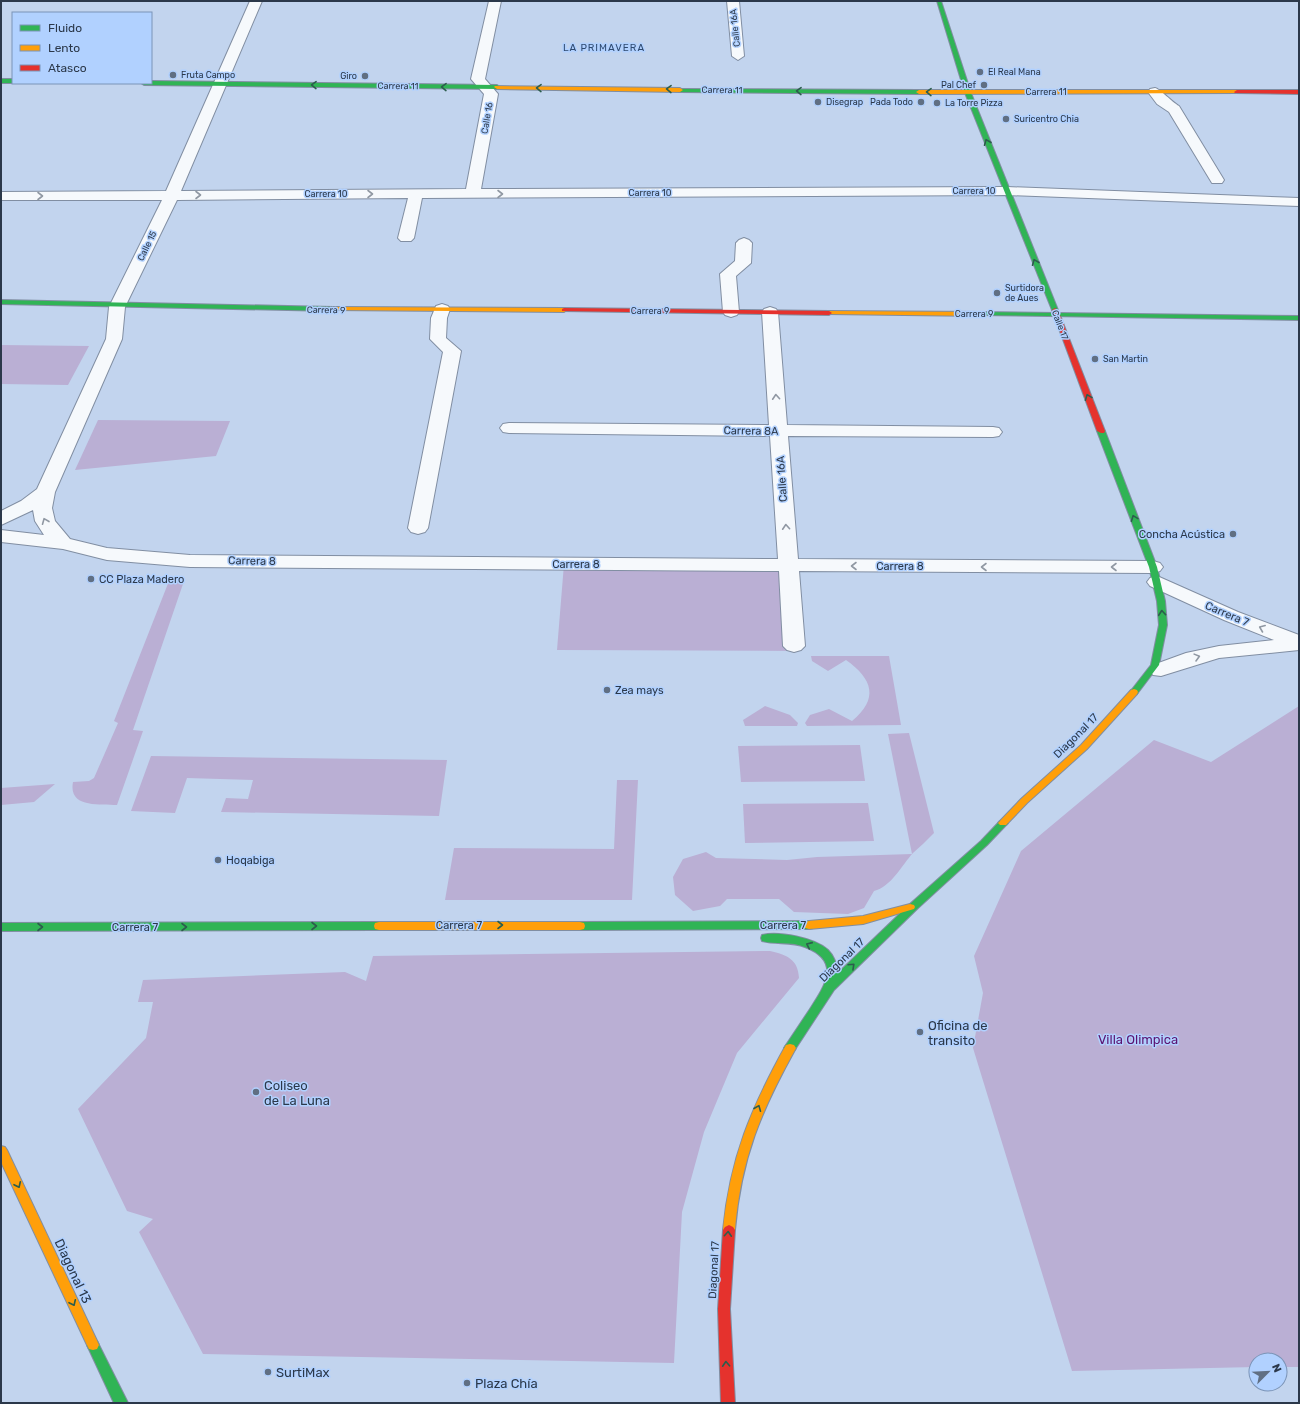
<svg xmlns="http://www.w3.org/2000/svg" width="1300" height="1404" viewBox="0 0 1300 1404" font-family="Rubik,sans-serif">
<rect width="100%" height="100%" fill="#c2d4ee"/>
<g fill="#baafd4">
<polygon points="1,345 89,346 68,385 1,384"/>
<polygon points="98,420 230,421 216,456 75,470"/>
<polygon points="564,564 789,566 796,651 557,650"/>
<path d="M169,581H184L133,730L143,731L117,805C99,804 68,808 73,782L89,781L94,778L118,723L114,721Z"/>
<path d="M811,656H889L901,725L807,726L805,723L810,715L829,709L852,721C879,699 873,679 846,660L828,671L812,661Z"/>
<polygon points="765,706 790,715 798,723 797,726 745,726 743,720"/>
<polygon points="1299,706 1299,1367 1280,1367 1280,1360 1256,1360 1256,1367 1072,1371 973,1048 983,993 974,956 1021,851 1154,740 1211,762"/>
<path d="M909,733L934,833C927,840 920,847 913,853C902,865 891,887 874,891L864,908L848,914L794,912L779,899H727L720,906L693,911L675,895L673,877L683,859L706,852L716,858L787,860L817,857L912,854L888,734Z"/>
<polygon points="860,745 865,781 741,782 738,746"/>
<polygon points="151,756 447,760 439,816 221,812 226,798 248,799 253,780 187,778 175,813 131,811"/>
<polygon points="617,780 638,780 632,900 445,900 454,848 614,849"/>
<polygon points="55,784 34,802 1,805 1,788"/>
<polygon points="868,803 874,841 745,843 743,804"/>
<path d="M770,951C787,955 798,959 799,978L737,1053L704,1132L682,1212L674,1363L203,1354L139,1232L153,1219L127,1211L78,1109L146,1038L153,1002H138L143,980L345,972L366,981L373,956Z"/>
</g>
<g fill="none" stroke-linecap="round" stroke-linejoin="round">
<defs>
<g id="street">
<polygon points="250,1 262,1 181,191 466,189 484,94 471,79 489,1 501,1 485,79 498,94 481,189 1007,187 1299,198 1299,206 1007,195 422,198 414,238 411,241 401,241 398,238 408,198 177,200 125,307 122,339 55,492 52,508 55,521 70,539 107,548 190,555 778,559 770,436 509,433 503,432 500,428 503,424 509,423 769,425 762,312 764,309 770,307 776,309 778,312 787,425 993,427 999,428 1002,432 999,436 993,437 788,436 798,559 1153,561 1160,563 1163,567 1160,571 1153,573 799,571 805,646 801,650 794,652 787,650 783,646 779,571 190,567 107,560 63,549 1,542 1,530 44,535 35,521 33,510 1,525 1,511 21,501 37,489 106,339 109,307 162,200 1,200 1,192 166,191"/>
<polygon points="727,1 739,1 744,56 738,60 732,56"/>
<path d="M1155,88C1160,89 1172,102 1179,106L1224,180L1222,183H1212L1169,112L1157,104L1148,92L1150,89Z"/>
<polygon points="744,238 749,240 752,243 751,263 736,276 739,312 737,315 731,317 725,315 723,312 720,274 735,261 736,243 739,240"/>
<polygon points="442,304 448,306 450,309 447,318 446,338 461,351 428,528 425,532 418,534 411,532 408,528 443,352 430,339 431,318 436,306"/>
<polygon points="1157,576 1238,612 1299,635 1299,650 1219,658 1161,676 1153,675 1150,670 1153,665 1186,653 1219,646 1274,640 1224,620 1150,586 1147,582 1150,578"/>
</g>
<g id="fast">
<polygon points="937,1 941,1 971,93 1058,310 1057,311 1053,311 1052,310 965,93"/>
<rect x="1" y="79" width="12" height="4"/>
<polygon points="151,81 497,85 500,87 497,89 144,85 141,83 151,83"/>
<polygon points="678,89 919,90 922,92 919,94 680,92 677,90"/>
<polygon points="1,300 333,307 336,309 333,311 1,304"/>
<polygon points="981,312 1299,316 1299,320 979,315 978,314"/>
<polygon points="1098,429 1101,429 1105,431 1157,567 1165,601 1167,625 1159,665 1137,694 1134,695 1130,692 1151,665 1159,625 1157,601 1149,567 1097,431"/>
<path d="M1003,820L1008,823L987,845L918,908L834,990L794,1051L790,1052L786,1051L784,1048L786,1045C794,1033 802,1021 810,1009C825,986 842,961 805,947C791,941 776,945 762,941L761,938L762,935C779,931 815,938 828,950C834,956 837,965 838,973L910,904L981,841L1000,821Z"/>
<polygon points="809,921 813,922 814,925 813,928 809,929 580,930 576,929 575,926 576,923 580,922"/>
<polygon points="379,922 383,923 384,926 383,929 379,930 1,931 1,923"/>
<polygon points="93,1340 97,1341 128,1403 114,1403 87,1345 89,1341"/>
</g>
<g id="slow">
<polygon points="495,86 680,88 683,90 680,92 497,89 494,87"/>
<polygon points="1237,90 1240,92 1239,93 919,94 916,92 919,90"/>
<polygon points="333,307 564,308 567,310 564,312 331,310 331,308"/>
<polygon points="829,311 981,312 984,314 981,316 827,314 826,313"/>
<polygon points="1134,689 1137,690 1138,692 1137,694 1087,749 1027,803 1006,825 1000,825 998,823 1000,821 1021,799 1081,745 1131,690"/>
<polygon points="910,904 914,905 915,907 914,909 863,924 809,929 805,928 804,925 805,922 809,921 863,916"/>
<polygon points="379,922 580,922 584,923 585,926 584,929 580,930 379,930 375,929 374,926 375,923"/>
<path d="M790,1044L794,1045L796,1048C761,1111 741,1158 735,1230L733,1233L729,1235L725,1233L723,1230C730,1158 751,1108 786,1045Z"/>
<polygon points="1,1146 5,1147 7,1150 99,1345 97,1349 93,1350 89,1349 87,1345 1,1162"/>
</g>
<g id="jam">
<polygon points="1237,90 1299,90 1299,94 1235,93 1234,92"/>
<polygon points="564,308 829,311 832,313 829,315 562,311 562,309"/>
<polygon points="1055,308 1058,310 1105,431 1104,433 1101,433 1097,431 1052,310"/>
<polygon points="729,1225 733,1227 735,1230 730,1309 735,1403 721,1403 718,1309 723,1230 725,1227"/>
</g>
</defs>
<use href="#street" stroke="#818ea2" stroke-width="2"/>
<use href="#fast" stroke="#818ea2" stroke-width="2"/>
<use href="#slow" stroke="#818ea2" stroke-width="2"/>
<use href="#jam" stroke="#818ea2" stroke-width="2"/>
<use href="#street" fill="#f6f9fc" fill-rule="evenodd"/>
<use href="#fast" fill="#30b455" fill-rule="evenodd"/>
<use href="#slow" fill="#ff9f0a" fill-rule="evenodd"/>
<use href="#jam" fill="#e5322d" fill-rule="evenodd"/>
</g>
<defs><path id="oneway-chevron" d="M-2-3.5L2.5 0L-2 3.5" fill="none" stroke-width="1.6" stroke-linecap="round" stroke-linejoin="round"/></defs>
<g stroke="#2c5d4d">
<use href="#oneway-chevron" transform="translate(314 85) rotate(-179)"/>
<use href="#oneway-chevron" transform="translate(444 87) rotate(-179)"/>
<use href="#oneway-chevron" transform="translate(539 88) rotate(-179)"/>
<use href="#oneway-chevron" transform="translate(669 89) rotate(-179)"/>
<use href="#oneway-chevron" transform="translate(799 91) rotate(-179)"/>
<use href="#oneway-chevron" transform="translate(929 92) rotate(-179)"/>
<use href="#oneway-chevron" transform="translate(987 142) rotate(-112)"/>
<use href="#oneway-chevron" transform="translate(1035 262) rotate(-112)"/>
<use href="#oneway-chevron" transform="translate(1088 397) rotate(-111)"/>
<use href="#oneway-chevron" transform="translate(1134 518) rotate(-111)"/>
<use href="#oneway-chevron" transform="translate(1162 613) rotate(-95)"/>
<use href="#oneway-chevron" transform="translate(500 925)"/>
<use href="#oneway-chevron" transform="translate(314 926)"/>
<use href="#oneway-chevron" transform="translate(40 927)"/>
<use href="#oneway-chevron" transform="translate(184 927)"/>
<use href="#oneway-chevron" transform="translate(809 945) rotate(-156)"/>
<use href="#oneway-chevron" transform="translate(852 966) rotate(-43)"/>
<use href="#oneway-chevron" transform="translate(758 1108) rotate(-68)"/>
<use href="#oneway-chevron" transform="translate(18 1185) rotate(65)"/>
<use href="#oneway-chevron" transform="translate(728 1234) rotate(-86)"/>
<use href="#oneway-chevron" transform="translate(73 1303) rotate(65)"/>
<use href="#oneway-chevron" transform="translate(726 1364) rotate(-93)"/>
</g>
<g stroke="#9098a3">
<use href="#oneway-chevron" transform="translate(370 194)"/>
<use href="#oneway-chevron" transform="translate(500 194)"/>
<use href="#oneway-chevron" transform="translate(198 195)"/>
<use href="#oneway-chevron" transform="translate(40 196)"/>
<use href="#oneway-chevron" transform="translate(776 397) rotate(-94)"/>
<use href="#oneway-chevron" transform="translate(45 521) rotate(-112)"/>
<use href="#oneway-chevron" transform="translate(786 527) rotate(-94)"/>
<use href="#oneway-chevron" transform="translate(854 566) rotate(-180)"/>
<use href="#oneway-chevron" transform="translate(984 567) rotate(-180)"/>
<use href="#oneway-chevron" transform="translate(1114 567) rotate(-180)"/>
<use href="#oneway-chevron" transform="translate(1262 628) rotate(-158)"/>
<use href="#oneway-chevron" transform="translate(1197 657) rotate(-15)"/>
</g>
<g fill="#606f83" stroke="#b1d1ff" stroke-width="1.5">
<circle cx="980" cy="72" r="4"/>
<circle cx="173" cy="75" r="4"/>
<circle cx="365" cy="76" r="4"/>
<circle cx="984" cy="85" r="4"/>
<circle cx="818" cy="102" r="4"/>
<circle cx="921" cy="102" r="4"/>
<circle cx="937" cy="103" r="4"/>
<circle cx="1006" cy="119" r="4"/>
<circle cx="997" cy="293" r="4"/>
<circle cx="1095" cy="359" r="4"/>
<circle cx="1233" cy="534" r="4"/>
<circle cx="91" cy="579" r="4"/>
<circle cx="607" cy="690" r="4"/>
<circle cx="218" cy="860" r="4"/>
<circle cx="920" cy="1032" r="4"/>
<circle cx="256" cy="1092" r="4"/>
<circle cx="268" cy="1372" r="4"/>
<circle cx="467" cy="1383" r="4"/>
</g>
<g text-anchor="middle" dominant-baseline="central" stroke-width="3" stroke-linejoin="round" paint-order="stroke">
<g font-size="9" fill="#2b384a" stroke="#b1d1ff">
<text transform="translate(735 28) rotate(-96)">Calle 16A</text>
<text transform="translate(398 86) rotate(1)">Carrera 11</text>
<text transform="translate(722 90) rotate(1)">Carrera 11</text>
<text x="1046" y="92">Carrera 11</text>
<text transform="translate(487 118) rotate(-80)">Calle 16</text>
<text x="974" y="191">Carrera 10</text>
<text x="650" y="193">Carrera 10</text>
<text x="326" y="194">Carrera 10</text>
<text transform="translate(147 246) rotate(-64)">Calle 15</text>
<text transform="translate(326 310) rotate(1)">Carrera 9</text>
<text x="650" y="311">Carrera 9</text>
<text x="974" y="314">Carrera 9</text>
<text transform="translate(1060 325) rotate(69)">Calle 17</text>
</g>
<g font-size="9" fill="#2b384a" stroke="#b1d1ff" text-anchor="start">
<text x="988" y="72">El Real Mana</text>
<text x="181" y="75">Fruta Campo</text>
<text x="357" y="76" text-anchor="end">Giro</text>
<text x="976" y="85" text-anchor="end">Pal Chef</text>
<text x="826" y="102">Disegrap</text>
<text x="913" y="102" text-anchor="end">Pada Todo</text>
<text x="945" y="103">La Torre Pizza</text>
<text x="1014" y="119">Suricentro Chia</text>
<text x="1005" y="288">Surtidora<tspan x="1005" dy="10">de Aues</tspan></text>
<text x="1103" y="359">San Martin</text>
</g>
<g font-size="10" letter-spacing="1" fill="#2f4a70" stroke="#b1d1ff">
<text x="604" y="48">LA PRIMAVERA</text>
</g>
<g font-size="11" fill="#2b384a" stroke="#b1d1ff">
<text transform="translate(751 431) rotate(1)">Carrera 8A</text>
<text transform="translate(782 479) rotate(-94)">Calle 16A</text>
<text transform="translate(252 561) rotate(1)">Carrera 8</text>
<text x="576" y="564">Carrera 8</text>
<text x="900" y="566">Carrera 8</text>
<text transform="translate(1227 614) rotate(23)">Carrera 7</text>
<text transform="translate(1076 736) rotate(-45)">Diagonal 17</text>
<text x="459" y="925">Carrera 7</text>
<text x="783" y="925">Carrera 7</text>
<text x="135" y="927">Carrera 7</text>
<text transform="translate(842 960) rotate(-44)">Diagonal 17</text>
<text transform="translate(714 1270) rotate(-87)">Diagonal 17</text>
</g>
<g font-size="11" fill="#2b384a" stroke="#b1d1ff" text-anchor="start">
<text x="1225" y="534" text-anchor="end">Concha Acústica</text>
<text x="99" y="579">CC Plaza Madero</text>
<text x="615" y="690">Zea mays</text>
<text x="226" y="860">Hoqabiga</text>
</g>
<g font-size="13" fill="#2b384a" stroke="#b1d1ff" text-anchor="start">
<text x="928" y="1025">Oficina de<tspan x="928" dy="15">transito</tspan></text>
<text x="264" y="1085">Coliseo<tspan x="264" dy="15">de La Luna</tspan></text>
<text x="276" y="1372">SurtiMax</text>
<text x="475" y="1383">Plaza Chía</text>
</g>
<g font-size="13" fill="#5b1370" stroke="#b1d1ff">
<text x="1138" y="1039">Villa Olimpica</text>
</g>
<g font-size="13" fill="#2b384a" stroke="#b1d1ff">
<text transform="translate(73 1271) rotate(65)">Diagonal 13</text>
</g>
</g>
<rect width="1300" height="1404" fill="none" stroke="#2b384a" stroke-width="4"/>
<rect x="12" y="12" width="140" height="72" fill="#b1d1ff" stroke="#7b94b7"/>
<rect x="20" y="25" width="20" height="6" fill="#30b455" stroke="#7b94b7"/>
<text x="48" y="32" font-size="12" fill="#2b384a">Fluido</text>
<rect x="20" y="45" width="20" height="6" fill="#ff9f0a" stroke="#7b94b7"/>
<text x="48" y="52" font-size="12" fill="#2b384a">Lento</text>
<rect x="20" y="65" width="20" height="6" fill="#e5322d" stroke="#7b94b7"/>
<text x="48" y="72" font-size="12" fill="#2b384a">Atasco</text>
<g transform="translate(1268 1372) rotate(66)"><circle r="19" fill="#b1d1ff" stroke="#7b94b7"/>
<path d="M0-3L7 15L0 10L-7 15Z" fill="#606f83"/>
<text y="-6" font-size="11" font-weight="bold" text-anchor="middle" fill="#2b384a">N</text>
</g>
</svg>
